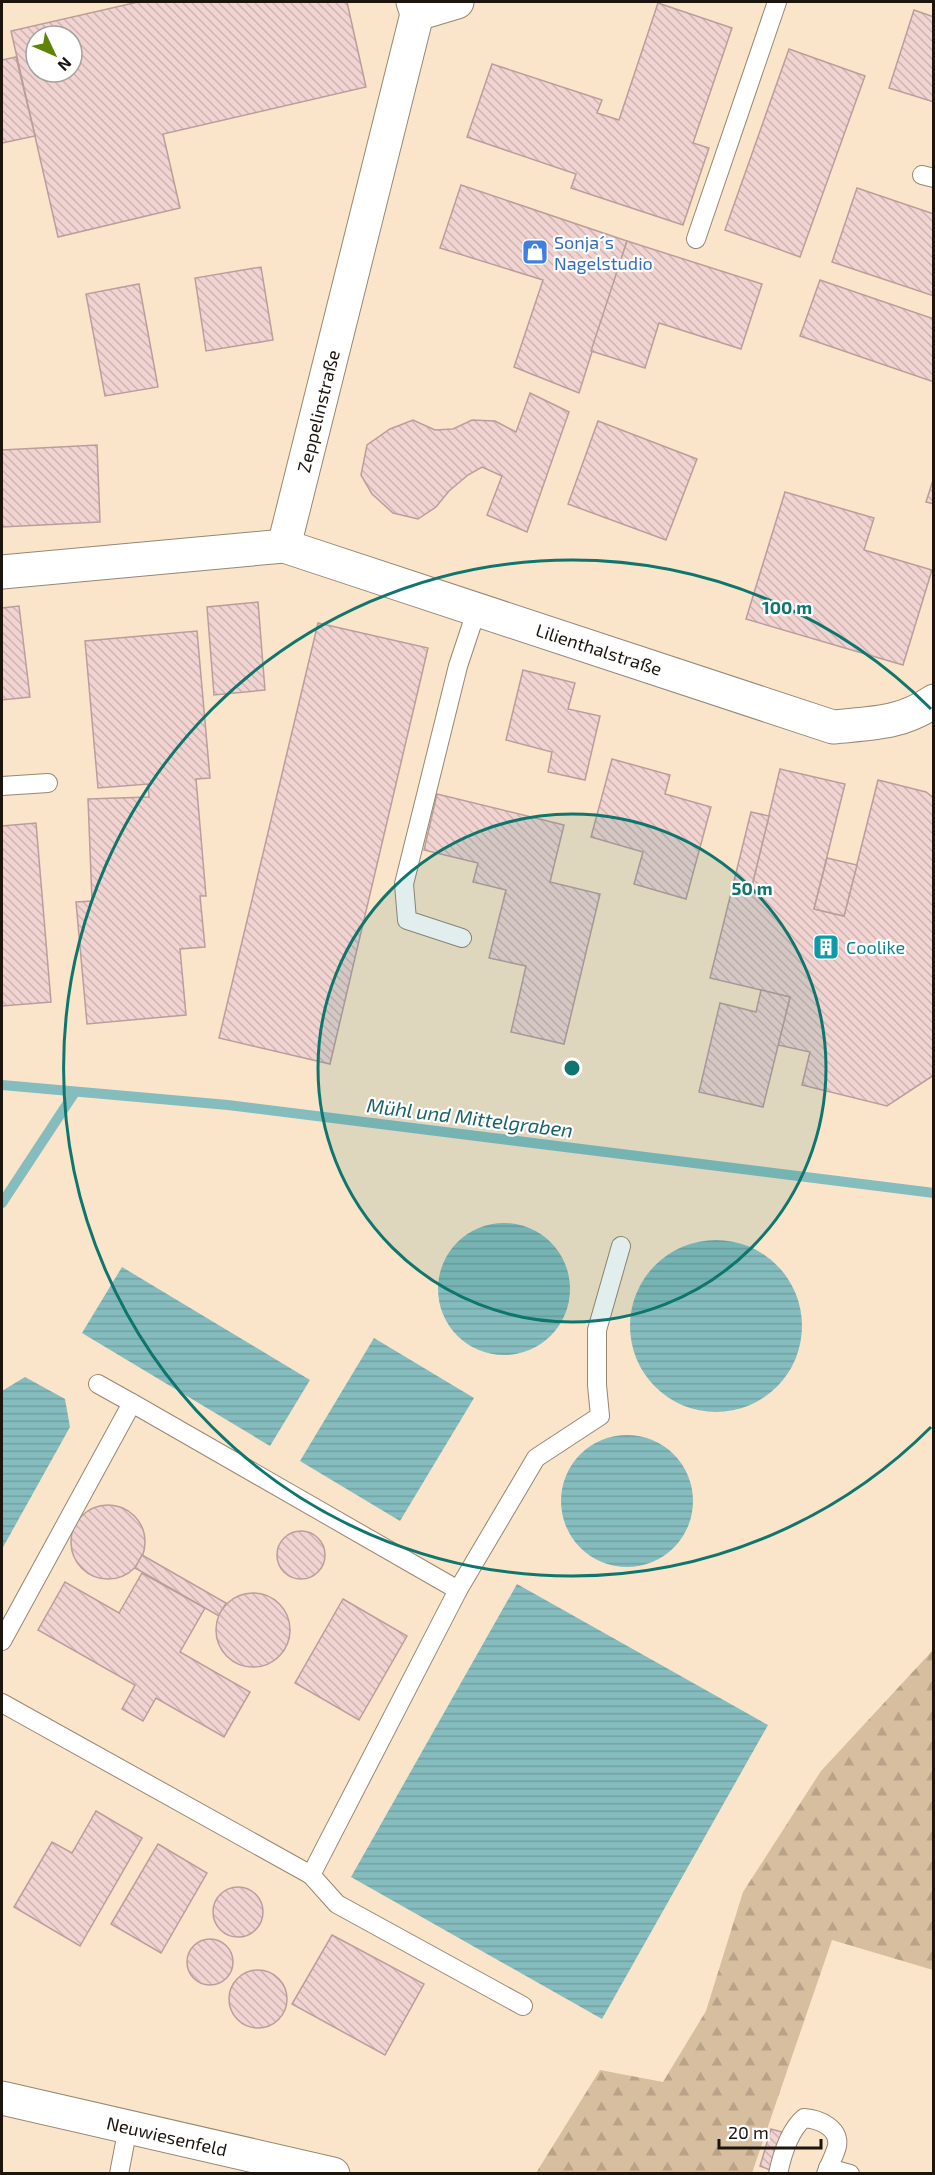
<svg xmlns="http://www.w3.org/2000/svg" width="935" height="2175" viewBox="0 0 935 2175" font-family="'Exo 2',sans-serif">
<defs>
<pattern id="forest-firs" width="22" height="20" patternUnits="userSpaceOnUse" patternTransform="scale(1.5)"><rect width="22" height="20" fill="#d7be9f"/><path d="M5 1l3.5 6h-7zM16 11l3.5 6h-7z" fill="#b8a288"/></pattern>
<pattern id="water-rules" width="6" height="5" patternUnits="userSpaceOnUse" patternTransform="scale(1.5)"><rect width="6" height="5" fill="#85bcbe"/><path d="M0 2.5h6" fill="none" stroke="#72a1a2"/></pattern>
<pattern id="building-back-hatch" width="6" height="6" patternUnits="userSpaceOnUse" patternTransform="scale(1.5)"><rect width="6" height="6" fill="#f1d3d1"/><path d="M-1 5l2 2M0 0l6 6M5-1l2 2" fill="none" stroke="#ceb4b2"/></pattern>
</defs>
<rect width="100%" height="100%" fill="#fdf3e6"/>
<path fill="#fbe5ca" fill-rule="evenodd" d="M2,2H933V2173H2ZM36,36H72V72H36Z"/>
<polygon fill="url(#forest-firs)" points="933,1650 933,1970 832,1940 752,2173 536,2173 600,2070 663,2082 706,2011 743,1892 821,1771"/>
<g fill="url(#water-rules)">
<circle cx="504" cy="1289" r="66"/>
<circle cx="716" cy="1326" r="86"/>
<polygon points="122,1267 310,1380 270,1446 82,1333"/>
<polygon points="374,1338 474,1398 400,1521 300,1461"/>
<polygon points="25,1377 65,1399 70,1427 2,1549 2,1391"/>
<circle cx="627" cy="1501" r="66"/>
<polygon points="517,1584 768,1725 602,2019 351,1877"/>
</g>
<g fill="none" stroke-linecap="round" stroke-linejoin="round">
<g stroke="#85bcbe" stroke-width="10">
<polyline points="2,1085 228,1105 934,1193"/>
<polyline points="2,1203 75,1092"/>
</g>
</g>
<g fill="url(#building-back-hatch)" stroke="#ba9e9c" stroke-width="1.5" fill-rule="evenodd">
<path d="M138,2H347L366,87L163,134L180,208L58,237L11,31ZM36,36H72V72H36Z"/>
<polygon points="658,3 732,28 693,143 709,148 683,225 571,188 576,174 467,137 492,64 602,100 597,113 619,120"/>
<polygon points="914,10 934,17 934,102 889,88"/>
<polygon points="789,49 865,76 800,257 725,230"/>
<polygon points="16,57 35,136 2,143 2,60"/>
<polygon points="461,185 627,241 579,393 514,367 543,280 440,248"/>
<polygon points="857,188 934,214 934,296 832,262"/>
<polygon points="627,241 762,284 741,349 659,323 645,368 591,351"/>
<polygon points="261,267 273,340 206,351 195,278"/>
<polygon points="820,280 934,319 934,382 800,336"/>
<polygon points="139,284 158,387 105,396 86,294"/>
<polygon points="530,393 569,412 527,532 487,515 502,476 482,467 468,475 449,491 436,507 418,519 393,513 372,494 361,475 367,445 390,429 413,420 435,430 453,429 472,420 495,421 516,432"/>
<polygon points="598,421 697,459 666,540 568,504"/>
<polygon points="97,445 100,522 2,527 2,450"/>
<polygon points="934,477 934,504 926,502"/>
<polygon points="785,492 874,518 864,550 932,570 903,665 746,619"/>
<polygon points="258,602 265,690 214,695 207,607"/>
<polygon points="19,606 30,697 2,700 2,608"/>
<polygon points="318,623 428,648 330,1064 219,1038"/>
<polygon points="197,631 210,778 196,779 206,896 200,896 205,947 180,949 186,1015 87,1024 76,902 92,901 88,799 149,797 148,784 98,788 85,641"/>
<polygon points="523,670 575,683 568,709 600,716 585,780 548,772 552,752 506,740"/>
<polygon points="612,759 670,775 665,794 711,807 686,899 634,884 643,852 591,837"/>
<polygon points="780,769 845,784 814,909 844,916 878,780 926,792 934,798 934,1075 887,1106 802,1085 810,1052 778,1045 790,997 710,978 732,889 750,894"/>
<polygon points="437,794 564,825 550,882 600,894 564,1044 511,1032 526,966 489,958 506,890 473,882 478,863 424,850"/>
<polygon points="751,812 769,816 750,894 732,889"/>
<polygon points="36,823 51,1002 2,1006 2,826"/>
<polygon points="827,858 857,865 844,916 814,909"/>
<polygon points="761,990 790,997 763,1107 699,1092 720,1003 756,1012"/>
<circle cx="108" cy="1542" r="37"/>
<circle cx="301" cy="1555" r="24"/>
<polygon points="142,1555 226,1603 219,1616 135,1568"/>
<polygon points="142,1573 205,1608 180,1652 250,1692 224,1737 156,1698 143,1721 122,1709 135,1685 38,1630 65,1582 119,1613"/>
<circle cx="253" cy="1630" r="37"/>
<polygon points="343,1599 407,1636 359,1720 295,1683"/>
<polygon points="96,1811 142,1838 80,1946 14,1907 52,1842 72,1853"/>
<polygon points="158,1844 207,1873 161,1953 111,1924"/>
<circle cx="238" cy="1912" r="25"/>
<polygon points="332,1935 424,1984 385,2055 292,2004"/>
<circle cx="210" cy="1962" r="23"/>
<circle cx="258" cy="1999" r="29"/>
<polygon points="771,2129 782,2132 770,2170 760,2166"/>
</g>
<g fill="none" stroke-linecap="round" stroke-linejoin="round">
<defs>
<g id="lane">
<polyline points="922,175 934,178"/>
<polyline points="696,239 777,2"/>
<polyline points="2,786 48,783"/>
<polyline points="462,938 407,920 404,884 458,666 477,609"/>
<polyline points="98,1384 132,1403"/>
<polyline points="458,1590 536,1458 600,1416 597,1385 597,1330 621,1246"/>
<polyline points="2,1641 132,1403 458,1590 311,1875 2,1703"/>
<polyline points="311,1875 337,1904 523,2006"/>
<polyline points="828,2168 850,2174"/>
<polyline points="119,2174 128,2127"/>
<path d="M778,2174C782,2155 790,2130 804,2118C819,2119 840,2128 837,2146C835,2155 829,2165 826,2174"/>
</g>
<g id="street">
<polyline points="417,14 457,2"/>
<path d="M284,546L833,727C872,723 901,724 934,701"/>
<polyline points="2,572 284,546 417,14 413,2"/>
<polyline points="2,2098 333,2174"/>
</g>
</defs>
<use href="#lane" stroke="#968773" stroke-width="20"/>
<use href="#street" stroke="#968773" stroke-width="35"/>
<use href="#lane" stroke="#fff" stroke-width="18"/>
<use href="#street" stroke="#fff" stroke-width="33"/>
</g>
<circle cx="572" cy="1068" r="254" fill="#0f766e" fill-opacity=".12"/>
<g fill="none" stroke="#0f766e" stroke-width="3">
<circle cx="572" cy="1068" r="254"/>
<path d="M931 1427A508 508 0 1 1 931 709"/>
</g>
<defs>
<symbol id="shop-square" viewBox="-11 -11 22 22"><rect x="-9" y="-9" width="18" height="18" rx="4" fill="#3f7fe0" stroke="#fff"/><path d="M-5-2.5h2.3a2.7 3.5 0 0 1 5.4 0H5L5.5 6h-11ZM-1.5-2.5h3a1.5 2.3 0 0 0-3 0Z" fill="#fff"/></symbol>
<symbol id="building-square" viewBox="-11 -11 22 22"><rect x="-9" y="-9" width="18" height="18" rx="4" fill="#0f9aa8" stroke="#fff"/><path d="M-4-6H4V6H1V3H-1V6H-4ZM-2.5-4.3h1.7v1.8h-1.7ZM.8-4.3h1.7v1.8H.8ZM-2.5-1h1.7V.8h-1.7ZM.8-1h1.7V.8H.8Z" fill="#fff"/></symbol>
</defs>
<g fill-rule="evenodd">
<use href="#shop-square" x="520" y="237" width="30" height="30"/>
<use href="#building-square" x="811" y="932" width="30" height="30"/>
</g>
<g text-anchor="middle" dominant-baseline="central" stroke-width="4.5" stroke-linejoin="round" paint-order="stroke">
<g font-size="18" fill="#366cbe" stroke="#fff" text-anchor="start">
<text x="554" y="242">Sonja´s<tspan x="554" dy="21">Nagelstudio</tspan></text>
</g>
<g font-size="18" fill="#1b150e" stroke="#fff">
<text transform="translate(318 411) rotate(-76)">Zeppelinstraße</text>
<text transform="translate(599 649) rotate(18)">Lilienthalstraße</text>
<text transform="translate(167 2136) rotate(13)">Neuwiesenfeld</text>
</g>
<g font-size="18" fill="#0d838f" stroke="#fff" text-anchor="start">
<text x="846" y="947">Coolike</text>
</g>
<g font-size="20" font-style="italic" fill="#176366" stroke="#fff">
<text transform="translate(470 1117) rotate(7)">Mühl und Mittelgraben</text>
</g>
</g>
<circle cx="572" cy="1068" r="9" fill="#0f766e" stroke="#fff" stroke-width="3"/>
<g font-size="18" text-anchor="middle" font-weight="bold" fill="#0f766e" stroke="#fff" stroke-width="4.5" stroke-linejoin="round" paint-order="stroke">
<text x="787" y="614">100 m</text>
<text x="752" y="895">50 m</text>
</g>
<rect width="935" height="2175" fill="none" stroke="#1b150e" stroke-width="6"/>
<g transform="translate(54 54) rotate(134)"><circle r="28" fill="#ffffff" stroke="#a4a19f" stroke-width="1.5"/>
<path d="M0-4.5L10 22L0 15L-10 22Z" fill="#5f8405"/>
<text y="-9" font-size="16" font-weight="bold" text-anchor="middle" fill="#1b150e">N</text>
</g>
<path d="M719 2139v9h102v-9" fill="none" stroke="#1b150e" stroke-width="3"/>
<text x="728" y="2139" font-size="18" fill="#1b150e" stroke="#ffffff" stroke-width="4.5" paint-order="stroke">20 m</text>
</svg>
